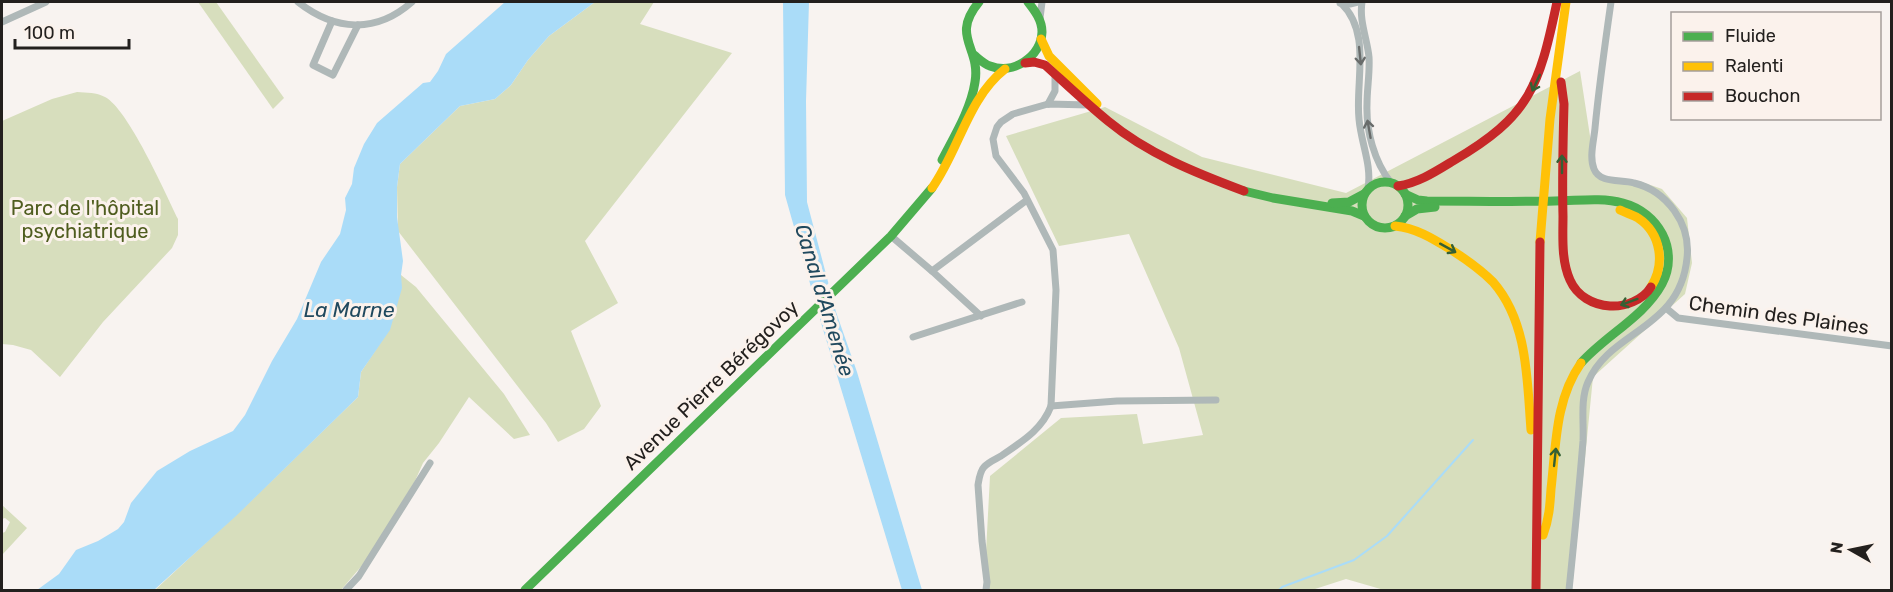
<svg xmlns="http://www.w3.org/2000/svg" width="1893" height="592" viewBox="0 0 1893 592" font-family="Rubik,sans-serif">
<rect width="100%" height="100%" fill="#f8f3f0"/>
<g fill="#d7debd">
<polygon points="198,2 216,2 284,98 273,109"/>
<polygon points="595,2 654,2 640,24 732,53 585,241 618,303 571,331 601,406 584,429 558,442 546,423 398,231 397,187 400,164 460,106 495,99 511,85 528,60 549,36"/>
<polygon points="1580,71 1596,175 1639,181 1662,189 1687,218 1692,263 1685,294 1593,377 1572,590 1384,590 1346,579 1312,590 984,590 990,476 1061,418 1137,414 1143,444 1203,435 1179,348 1129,234 1059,246 1006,136 1105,107 1202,157 1346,193"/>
<path d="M77,92C87,93 96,92 105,97C128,109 165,192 178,219V235L172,248L103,322L60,377L31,350L13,345L2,344V121L52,99Z"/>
<polygon points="401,275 416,287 504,394 530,435 514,439 469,397 439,443 423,463 415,481 365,562 341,590 155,590 255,497 358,397 361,372 389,330 394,315"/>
<polygon points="2,505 27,528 2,555 2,533 5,532 10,522 5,518 2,519"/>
</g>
<g fill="#aadcf8">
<polygon points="505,2 595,2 549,36 528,60 511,85 495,99 460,106 400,164 397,187 397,217 403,261 401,275 402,288 390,330 361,372 358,397 236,516 154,590 37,590 59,574 76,550 98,541 118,529 124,522 131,503 157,471 190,451 233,431 245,415 272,361 297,319 321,262 340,234 346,210 345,198 352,184 354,168 364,144 377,123 423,83 430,82 438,71 446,54"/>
<polygon points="783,2 809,2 806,101 807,202 836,312 857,372 922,590 902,590 822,326 785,195"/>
</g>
<polygon fill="#f8f3f0" points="831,281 837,303 818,321 812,299"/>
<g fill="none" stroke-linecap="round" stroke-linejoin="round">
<polyline stroke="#aadcf8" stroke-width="2" points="1279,590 1282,587 1354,560 1387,536 1473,440"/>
<g stroke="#afb8b8" stroke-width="7">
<path d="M298,2C335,31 376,34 412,2"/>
<path d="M1362,2C1359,21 1367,38 1369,57C1370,73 1367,88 1367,104C1366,131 1374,161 1391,183"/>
<polyline points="1340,3 1350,4 1358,2"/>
<path d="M1341,3C1372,33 1355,82 1359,119C1361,143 1372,165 1368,188"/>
<polyline points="1040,18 1042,2"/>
<polyline points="332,21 313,65 333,75 358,25"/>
<polyline points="2,22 46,2"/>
<polyline points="1048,104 1055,91 1055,74"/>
<polyline points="891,236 932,271"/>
<polyline points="1666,308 1678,318 1892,346"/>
<polyline points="981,316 932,271 1027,200"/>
<polyline points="913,337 1022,302"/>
<polyline points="1051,406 1117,401 1216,400"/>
<polyline points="346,590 359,576 430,463"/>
<path d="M986,590L987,582L982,541L978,485C979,479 980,471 984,467C988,462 996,459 1001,456C1021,442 1042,430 1051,406L1056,290L1053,250L1024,193L996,156L993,139L997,127L1001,122L1013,114L1048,104L1089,105"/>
<path d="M1569,590C1574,541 1579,491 1583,441C1584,422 1580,400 1588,382C1610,330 1680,330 1687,258C1691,224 1667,191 1634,183C1621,179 1600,184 1594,169C1589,157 1594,140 1595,128C1599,86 1605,44 1611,2"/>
</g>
<g stroke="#4caf50" stroke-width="9">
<path d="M974,55C979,59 984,64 990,66C1013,75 1041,57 1042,32C1042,20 1035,11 1028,2"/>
<path d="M942,160C955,135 971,109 975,82C981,47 950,37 979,2"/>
<circle cx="1385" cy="205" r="23"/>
<polyline points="1244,191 1273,198 1352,211 1364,216"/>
<path d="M1405,194L1418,200L1427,201C1469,201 1512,202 1555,201C1577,201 1600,197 1623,203C1658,212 1680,250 1662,284C1644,317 1606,335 1581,363"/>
<polyline points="1332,203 1349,202 1364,194"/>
<polyline points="1405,216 1417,209 1435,207"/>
<polyline points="525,590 891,236 932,188"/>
</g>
<g stroke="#ffc107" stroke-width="9">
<polyline points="1041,39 1049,56 1097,104"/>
<path d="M932,188C959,150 968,98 1005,69"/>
<path d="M1620,210C1626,213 1633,215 1638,218C1662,234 1665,265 1651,287"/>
<path d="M1395,226C1417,228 1435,240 1453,251C1467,260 1481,270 1493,282C1528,322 1527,380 1531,430"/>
<polyline points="1540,242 1550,119 1566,2"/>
<path d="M1543,535C1549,520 1550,505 1551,489C1556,446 1555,400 1581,363"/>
</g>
<g stroke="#c62828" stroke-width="9">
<path d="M1025,63L1034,62L1045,65C1066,84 1086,103 1108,121C1148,154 1196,173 1244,191"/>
<path d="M1561,82L1564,104C1563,141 1562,178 1563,216C1563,236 1561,260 1570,280C1577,296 1593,305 1610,306C1625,307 1643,300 1651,287"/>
<path d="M1398,186C1418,183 1435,172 1453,161C1530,116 1539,87 1557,2"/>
<polyline points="1536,590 1540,242"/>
</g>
</g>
<defs><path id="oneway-shaft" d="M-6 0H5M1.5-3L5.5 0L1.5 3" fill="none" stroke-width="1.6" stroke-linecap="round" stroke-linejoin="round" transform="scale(1.5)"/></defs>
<g stroke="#696c6b">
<use href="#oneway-shaft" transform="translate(1360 56) rotate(84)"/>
<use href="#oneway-shaft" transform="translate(1369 129) rotate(-100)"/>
</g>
<g stroke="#356034">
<use href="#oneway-shaft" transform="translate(1536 83) rotate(115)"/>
<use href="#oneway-shaft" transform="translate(1562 164) rotate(-90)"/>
<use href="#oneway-shaft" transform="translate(1448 248) rotate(29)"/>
<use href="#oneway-shaft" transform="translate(1629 302) rotate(160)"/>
<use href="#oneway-shaft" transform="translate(1555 457) rotate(-84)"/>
</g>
<g text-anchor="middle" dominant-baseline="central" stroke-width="6" stroke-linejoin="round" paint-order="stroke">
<g font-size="20" fill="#4f5d1f" stroke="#fbf2ec">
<text x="85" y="208">Parc de l'hôpital<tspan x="85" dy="23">psychiatrique</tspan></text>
</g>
<g font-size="20" fill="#23201e" stroke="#fbf2ec">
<text transform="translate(1779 315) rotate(8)">Chemin des Plaines</text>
<text transform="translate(711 385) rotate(-44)">Avenue Pierre Bérégovoy</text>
</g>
<g font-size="21" font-style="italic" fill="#20495e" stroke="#fbf2ec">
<text transform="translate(825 300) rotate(73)">Canal d'Amenée</text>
<text x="349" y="309">La Marne</text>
</g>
</g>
<rect width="1893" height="592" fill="none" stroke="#23201e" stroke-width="6"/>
<rect x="1671" y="12" width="210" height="108" fill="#fbf2ec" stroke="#a59e9a" stroke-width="1.5"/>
<rect x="1683" y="32" width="30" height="9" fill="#4caf50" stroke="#a59e9a" stroke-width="1.5"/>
<text x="1725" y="42" font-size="18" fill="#23201e">Fluide</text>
<rect x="1683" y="62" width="30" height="9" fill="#ffc107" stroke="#a59e9a" stroke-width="1.5"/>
<text x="1725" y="72" font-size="18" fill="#23201e">Ralenti</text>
<rect x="1683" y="92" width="30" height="9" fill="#c62828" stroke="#a59e9a" stroke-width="1.5"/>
<text x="1725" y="102" font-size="18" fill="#23201e">Bouchon</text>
<g transform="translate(1851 550) rotate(279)" stroke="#fbf2ec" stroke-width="4.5" paint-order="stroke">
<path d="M0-4.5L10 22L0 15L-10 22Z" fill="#23201e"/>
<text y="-9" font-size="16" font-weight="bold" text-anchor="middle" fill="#23201e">N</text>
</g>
<path d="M15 39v9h114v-9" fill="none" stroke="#23201e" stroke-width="3"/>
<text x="24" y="39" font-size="18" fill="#23201e" stroke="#fbf2ec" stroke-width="4.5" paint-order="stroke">100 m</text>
</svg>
